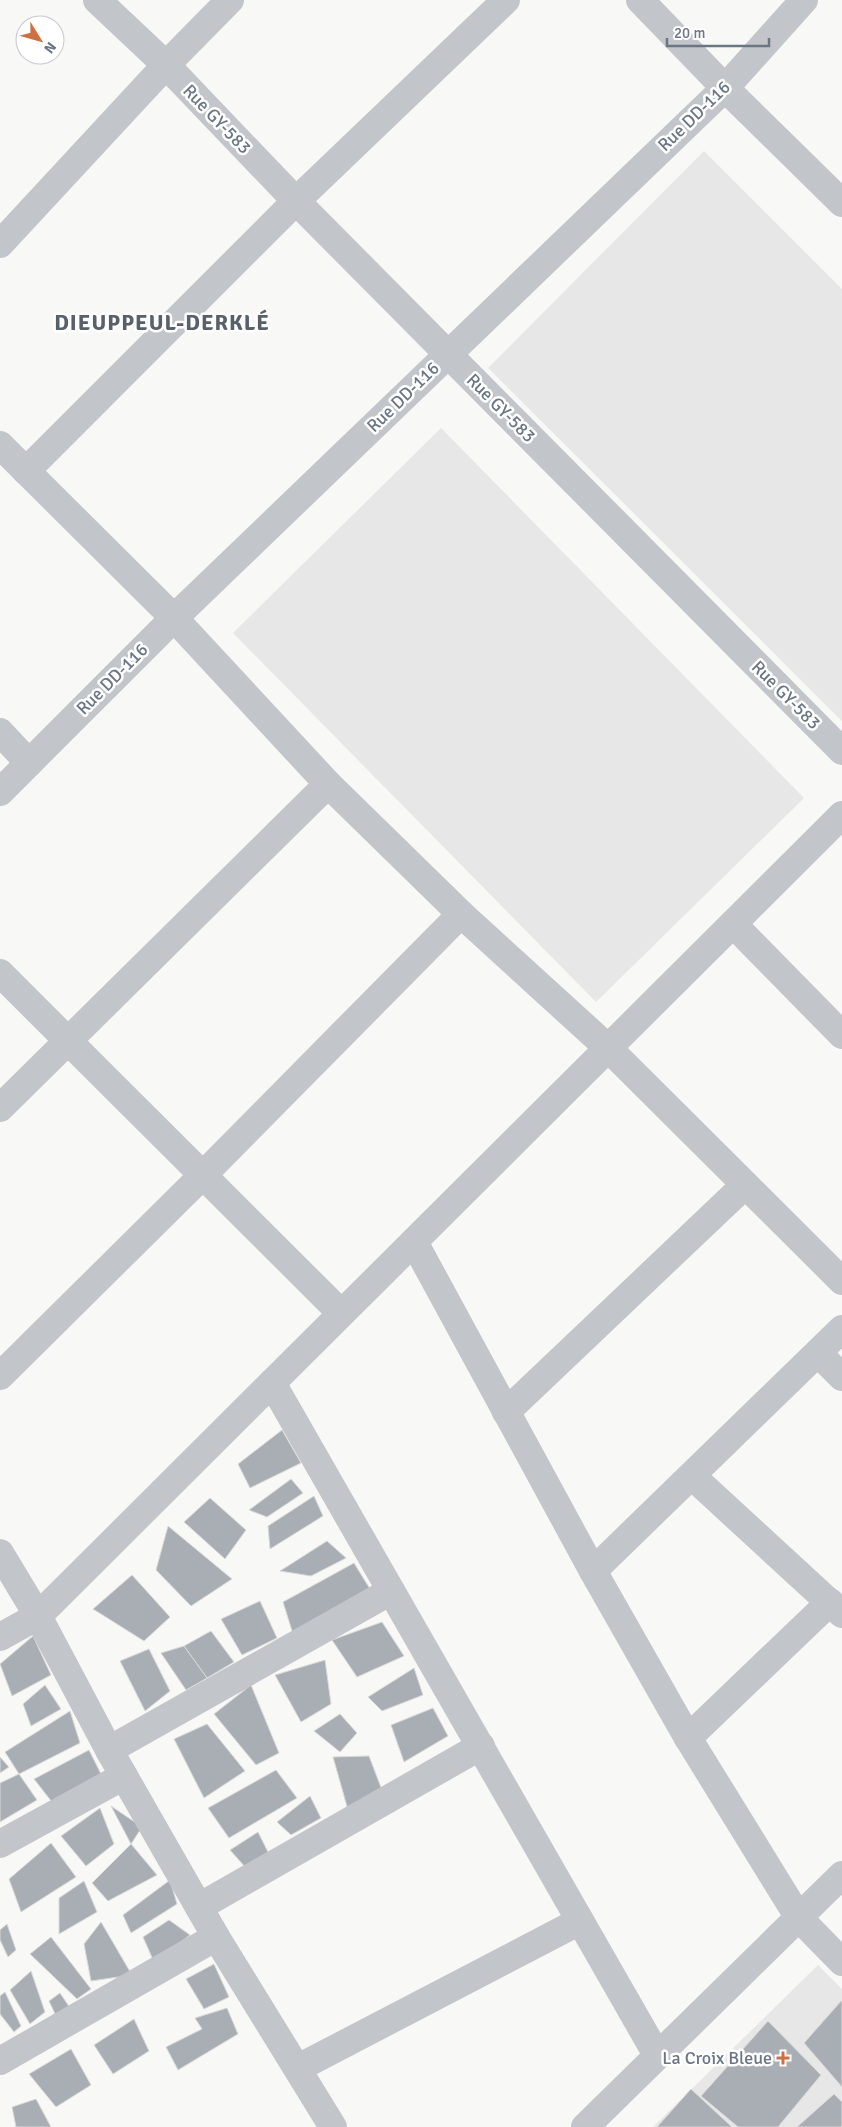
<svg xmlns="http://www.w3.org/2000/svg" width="842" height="2127" viewBox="0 0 842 2127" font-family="Signika,sans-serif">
<rect width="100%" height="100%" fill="#f8f8f6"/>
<g fill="#e6e7e6">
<polygon points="704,151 842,289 842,721 488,368"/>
<polygon points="441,428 804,798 596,1002 233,633"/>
<polygon points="818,1965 842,1989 842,2127 653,2127"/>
</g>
<g fill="#a8aeb4" stroke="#dadad8">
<polygon points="282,1430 301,1463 250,1488 238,1464"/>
<polygon points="291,1479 303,1493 267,1517 249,1510"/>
<polygon points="314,1496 323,1516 270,1549 268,1526"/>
<polygon points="210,1498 246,1530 225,1559 184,1522"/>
<polygon points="168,1526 232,1579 191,1606 156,1570"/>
<polygon points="327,1541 346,1558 311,1576 280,1571"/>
<polygon points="354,1563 370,1589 293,1634 283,1602"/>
<polygon points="132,1575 170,1617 144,1641 93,1609"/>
<polygon points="260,1601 277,1638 242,1655 221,1619"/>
<polygon points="382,1622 404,1656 357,1677 332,1640"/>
<polygon points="211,1631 234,1662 207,1678 184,1646"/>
<polygon points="33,1636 51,1675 12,1696 0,1664"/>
<polygon points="184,1646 207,1678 186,1690 161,1653"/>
<polygon points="149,1649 170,1691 145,1711 120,1661"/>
<polygon points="325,1660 331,1704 301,1722 275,1675"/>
<polygon points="414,1668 423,1695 382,1711 368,1697"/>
<polygon points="45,1685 61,1709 31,1726 23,1704"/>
<polygon points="251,1685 279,1753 256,1765 214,1714"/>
<polygon points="433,1708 448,1736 404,1762 391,1725"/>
<polygon points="70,1711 80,1743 19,1774 5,1752"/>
<polygon points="340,1714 357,1733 340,1752 314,1731"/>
<polygon points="207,1724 245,1771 204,1798 174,1739"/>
<polygon points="89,1750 101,1774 52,1802 34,1779"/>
<polygon points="369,1756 382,1790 348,1810 333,1757"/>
<polygon points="0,1757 9,1767 0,1773"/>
<polygon points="276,1770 297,1798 229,1838 208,1808"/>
<polygon points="19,1774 37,1800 0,1822 0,1783"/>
<polygon points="310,1796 321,1818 291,1835 277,1822"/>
<polygon points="111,1806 142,1827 131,1844"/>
<polygon points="100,1808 114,1844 86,1866 61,1836"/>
<polygon points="258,1832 269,1854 246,1868 230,1850"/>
<polygon points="51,1843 76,1877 21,1912 9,1879"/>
<polygon points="131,1844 157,1875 108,1901 92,1883"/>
<polygon points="170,1880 177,1904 131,1933 123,1915"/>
<polygon points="84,1881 97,1912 59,1934 59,1898"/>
<polygon points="169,1920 190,1935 154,1962 143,1937"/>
<polygon points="101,1922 132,1975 91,1981 84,1944"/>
<polygon points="7,1924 16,1950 8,1957 0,1940 0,1930"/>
<polygon points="51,1937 91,1989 77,1999 30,1954"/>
<polygon points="214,1964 229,1997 204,2009 186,1979"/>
<polygon points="31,1971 45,2012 30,2024 10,1990"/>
<polygon points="5,1992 21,2026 14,2032 0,2014 0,1996"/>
<polygon points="60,1993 70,2008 56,2016 49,2001"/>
<polygon points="842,2000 842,2087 804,2043"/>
<polygon points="227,2008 238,2034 178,2070 166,2047 202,2029 195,2018"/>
<polygon points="134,2019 149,2051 113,2074 94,2045"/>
<polygon points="768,2021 821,2075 778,2127 738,2127 701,2096"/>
<polygon points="71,2049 91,2085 56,2107 29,2074"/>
<polygon points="691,2089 732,2127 657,2127"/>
<polygon points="834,2094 842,2102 842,2127 797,2127"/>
<polygon points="36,2099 51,2127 16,2127 12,2107"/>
</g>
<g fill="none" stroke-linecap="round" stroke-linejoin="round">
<g stroke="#c2c5c9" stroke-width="28">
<polyline points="97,0 166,65 296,201 842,751"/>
<polyline points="640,0 725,88 842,203"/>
<polyline points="0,244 166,65 230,0"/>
<polyline points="0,445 174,618 328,784 461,914 608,1048 842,1281"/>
<polyline points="26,471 296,201 506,0"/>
<polyline points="0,732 29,763"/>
<polyline points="0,792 174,618 725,88 804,0"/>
<polyline points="733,924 842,1035"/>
<polyline points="0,973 341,1313"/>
<polyline points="0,1108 328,784"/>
<polyline points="414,1242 593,1571 688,1738 799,1918 842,1962"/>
<polyline points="818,1353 842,1377"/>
<polyline points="0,1376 203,1175 461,914"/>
<polyline points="272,1383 657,2055"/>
<polyline points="506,1412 745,1185"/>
<polyline points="692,1476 842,1614"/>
<polyline points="0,1553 38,1616 109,1750 216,1937 333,2127"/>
<polyline points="593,1571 842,1329"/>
<polyline points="0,1637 38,1616 842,815"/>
<polyline points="688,1738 830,1602"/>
<polyline points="109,1750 391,1591"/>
<polyline points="0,1844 124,1776"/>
<polyline points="199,1907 481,1746"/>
<polyline points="0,2061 216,1937"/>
<polyline points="298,2068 580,1921"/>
<polyline points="585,2127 842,1875"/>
</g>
</g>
<path fill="#d06f3f" stroke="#fff" stroke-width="2" d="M780.5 2050.5h5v5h5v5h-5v5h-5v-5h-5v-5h5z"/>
<g text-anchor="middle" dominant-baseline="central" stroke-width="5" stroke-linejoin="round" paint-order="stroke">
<g font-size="18" fill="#6b7684" stroke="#fff">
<text transform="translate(694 116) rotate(-44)">Rue DD-116</text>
<text transform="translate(217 119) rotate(46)">Rue GY-583</text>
<text transform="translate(403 397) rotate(-44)">Rue DD-116</text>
<text transform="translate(501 408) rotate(45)">Rue GY-583</text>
<text transform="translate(112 679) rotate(-45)">Rue DD-116</text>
<text transform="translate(786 695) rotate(45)">Rue GY-583</text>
</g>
<g font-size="18" fill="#6b7684" stroke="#fff" text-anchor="end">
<text x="772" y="2058">La Croix Bleue</text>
</g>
<g font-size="22" font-weight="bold" letter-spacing="1" fill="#58606a" stroke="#fff">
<text x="162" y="322">DIEUPPEUL-DERKLÉ</text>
</g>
</g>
<g transform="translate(40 40) rotate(127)"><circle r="24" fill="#ffffff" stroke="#c4c8ce"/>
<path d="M0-4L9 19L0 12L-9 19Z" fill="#d06f3f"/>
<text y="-8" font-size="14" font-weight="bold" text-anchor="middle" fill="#6b7684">N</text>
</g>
<path d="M667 38v8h102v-8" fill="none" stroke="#6b7684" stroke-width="2.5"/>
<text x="674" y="38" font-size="15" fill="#6b7684" stroke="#ffffff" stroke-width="4" paint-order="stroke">20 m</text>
</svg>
